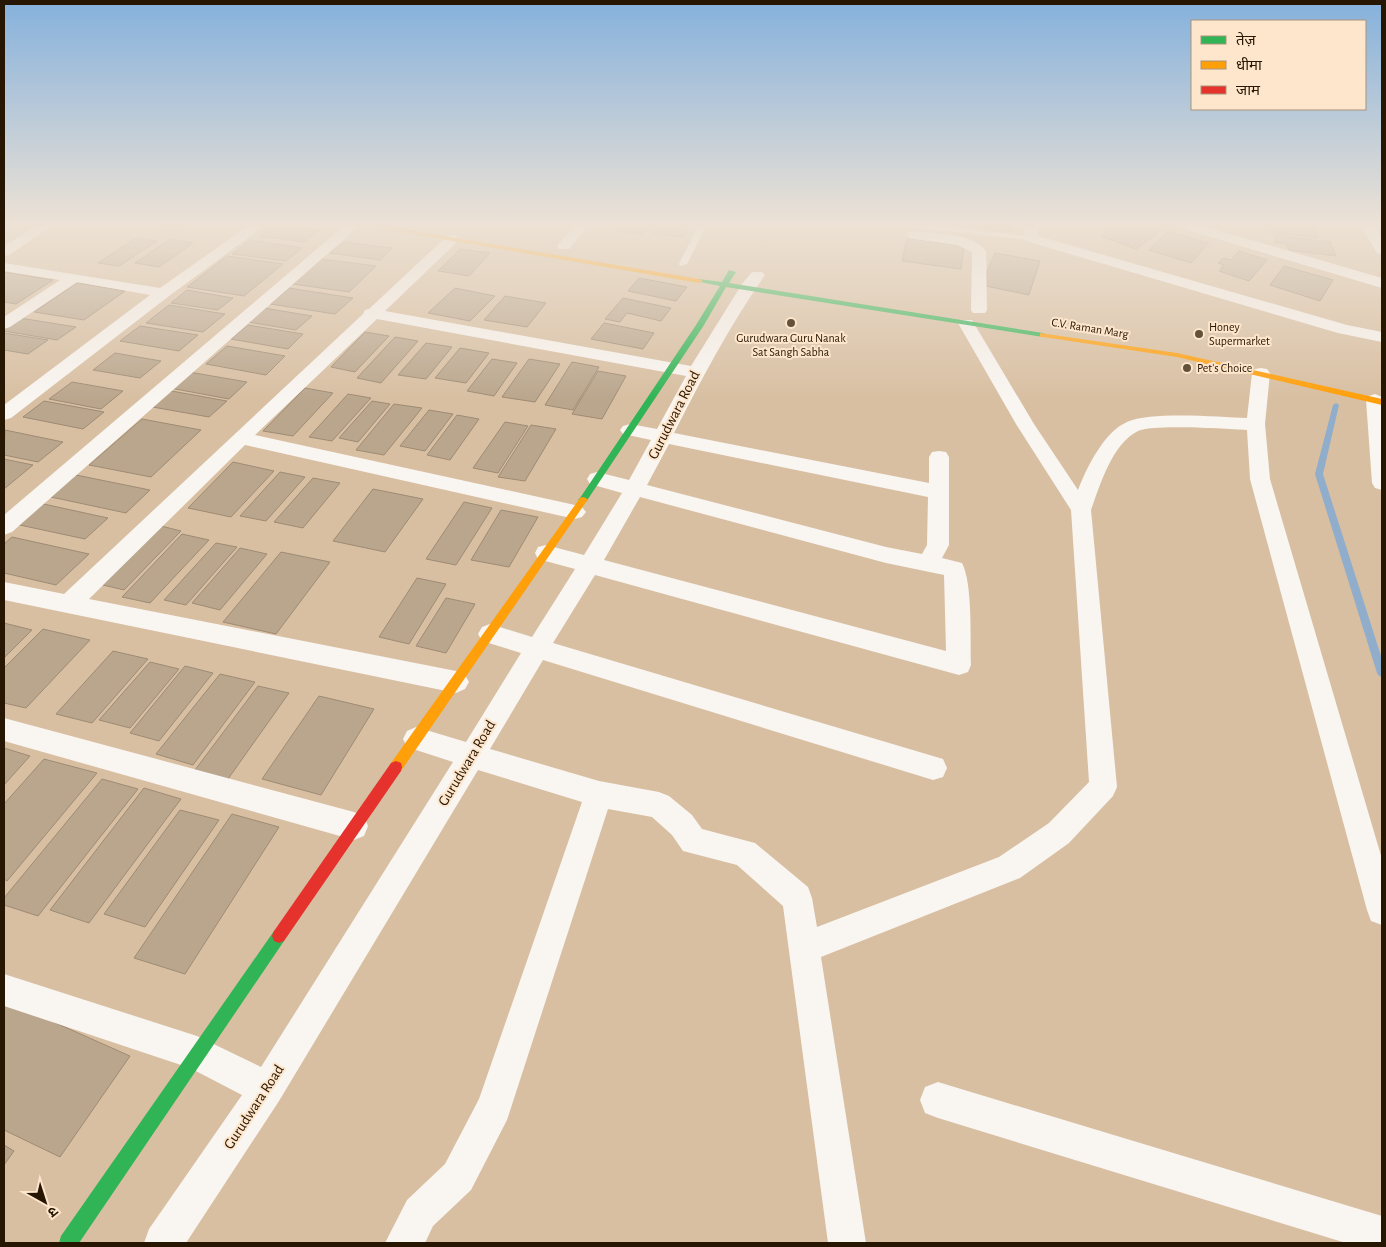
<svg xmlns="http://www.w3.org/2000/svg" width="1386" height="1247" viewBox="0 0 1386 1247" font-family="'Alegreya Sans','Noto Sans Devanagari',sans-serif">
<rect width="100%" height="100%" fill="#d8bfa2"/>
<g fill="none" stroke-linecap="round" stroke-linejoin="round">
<polygon fill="#90adcb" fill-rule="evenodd" points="1336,403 1339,405 1323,474 1382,659 1382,677 1379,676 1377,673 1315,474 1333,405"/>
</g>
<g fill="#baa68d" stroke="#9e8b74">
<polygon points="159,226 186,226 179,230 157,227"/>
<polygon points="274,226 276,226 318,231 304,242 260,236"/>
<polygon points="619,226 651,226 643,235 615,230"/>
<polygon points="658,226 689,226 682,237 653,233"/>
<polygon points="973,226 1011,226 1011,231"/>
<polygon points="1116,226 1157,226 1163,228 1136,249 1101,236"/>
<polygon points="1266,226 1313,226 1319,238 1268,232"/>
<polygon points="1168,231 1209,243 1191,263 1149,250"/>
<polygon points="1274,235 1330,242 1336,256 1289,250 1287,244 1276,243"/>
<polygon points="136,238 157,241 119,266 98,263"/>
<polygon points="170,239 193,243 159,267 135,263"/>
<polygon points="907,239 964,246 961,269 902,261"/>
<polygon points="250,240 302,248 286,261 232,254"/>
<polygon points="344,242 392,248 380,260 330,253"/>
<polygon points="460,249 490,253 469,276 438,271"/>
<polygon points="1239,251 1267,260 1249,281 1219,271 1224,265 1218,263 1223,258 1231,260"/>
<polygon points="995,253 1040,261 1029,295 981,285"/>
<polygon points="227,256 283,264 244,296 187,287"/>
<polygon points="321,259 376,266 349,292 292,284"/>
<polygon points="1284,266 1333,280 1320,301 1270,285"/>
<polygon points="4,272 53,280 16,304 4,302"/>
<polygon points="639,278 687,287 676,301 628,291"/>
<polygon points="77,283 125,291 84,320 34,312"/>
<polygon points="289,288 353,298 335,314 270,304"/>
<polygon points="455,288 495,296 470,321 428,313"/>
<polygon points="187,290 233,298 218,310 171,303"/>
<polygon points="505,296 546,303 527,327 484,320"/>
<polygon points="623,298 671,308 661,321 627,313 620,322 605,319"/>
<polygon points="169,305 225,314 203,332 146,323"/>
<polygon points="264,308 312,316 296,330 248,322"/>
<polygon points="20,318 76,327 57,340 4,331 4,329"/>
<polygon points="604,323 654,333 643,349 591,339"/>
<polygon points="248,325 303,334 288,349 231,339"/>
<polygon points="140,326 198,335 179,351 120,341"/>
<polygon points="365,332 389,336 355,372 331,367"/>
<polygon points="4,333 48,340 28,354 4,350"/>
<polygon points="395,337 418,341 381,383 357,378"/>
<polygon points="426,343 452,347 426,379 398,375"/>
<polygon points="227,346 285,356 266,375 206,364"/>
<polygon points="460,348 489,353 466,383 435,378"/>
<polygon points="115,353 161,361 140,378 93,370"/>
<polygon points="492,359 517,363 494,396 467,391"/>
<polygon points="529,359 560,364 535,402 502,397"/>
<polygon points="572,362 599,367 573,410 545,405"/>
<polygon points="598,371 626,376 602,419 572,414"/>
<polygon points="189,372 247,382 229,399 170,388"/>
<polygon points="72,382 123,391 101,409 49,399"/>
<polygon points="305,388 333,393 293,436 263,431"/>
<polygon points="166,390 227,401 209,417 147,406"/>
<polygon points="348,394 371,398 332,441 309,437"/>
<polygon points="44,401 104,412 83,429 23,417"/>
<polygon points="372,401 390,404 358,442 339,438"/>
<polygon points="394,404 422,408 384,455 356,450"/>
<polygon points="429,410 453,414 425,451 400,446"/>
<polygon points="457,415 479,419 450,460 427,455"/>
<polygon points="142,419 201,430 151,477 89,465"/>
<polygon points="505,422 528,426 498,473 473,468"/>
<polygon points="531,425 556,429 525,481 498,477"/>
<polygon points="5,430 63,442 38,462 4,455"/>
<polygon points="4,459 33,465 4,489"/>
<polygon points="233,462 274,471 231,517 188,508"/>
<polygon points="280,472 305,477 266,521 240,516"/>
<polygon points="76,475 150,490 126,513 51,497"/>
<polygon points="313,478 340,483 303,528 274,522"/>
<polygon points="373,489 423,499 385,552 333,541"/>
<polygon points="464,502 492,508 456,565 426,559"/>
<polygon points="39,503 108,518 85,539 15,524"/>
<polygon points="501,510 538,517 509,567 471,560"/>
<polygon points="161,526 181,531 124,590 103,585"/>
<polygon points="182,534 209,540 150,603 122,597"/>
<polygon points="12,537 89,554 56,585 4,573 4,544"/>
<polygon points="216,543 237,547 186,605 164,600"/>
<polygon points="240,548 267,554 220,610 192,603"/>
<polygon points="281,552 330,562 276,634 223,622"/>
<polygon points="417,578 446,584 409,644 379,637"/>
<polygon points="446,598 475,604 446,653 416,646"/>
<polygon points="4,623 32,630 4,658"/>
<polygon points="43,629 90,640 26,708 4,703 4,668"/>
<polygon points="113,651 148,659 92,723 56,714"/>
<polygon points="150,662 179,669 130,728 99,720"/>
<polygon points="185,666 213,673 159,741 130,733"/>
<polygon points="220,674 255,682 193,765 156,754"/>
<polygon points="258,686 289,693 228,779 195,770"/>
<polygon points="319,696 374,709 321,795 262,779"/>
<polygon points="4,748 30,756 4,785"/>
<polygon points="44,759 97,773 7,881 4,879 4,804"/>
<polygon points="102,779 138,789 38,916 4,905 4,898"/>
<polygon points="144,788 181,799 89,923 50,910"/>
<polygon points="180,810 219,820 145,927 104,914"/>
<polygon points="232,814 279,827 185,974 134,958"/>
<polygon points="4,1000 130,1056 60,1157 4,1130"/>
<polygon points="4,1145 14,1151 4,1165"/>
</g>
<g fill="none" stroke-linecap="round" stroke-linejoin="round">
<g fill="#f9f5f1" fill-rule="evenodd">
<polygon points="698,226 706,226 687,264 680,266 679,264"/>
<polygon points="913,226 935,226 1031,236 1035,238 1031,240 917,228"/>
</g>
<g fill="#f9f5f1" fill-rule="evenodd">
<polygon points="36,226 52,226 9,255 4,256 4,246"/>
<polygon points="248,226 264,226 169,296 11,418 4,420 4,405 150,295 77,282 10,327 4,329 4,317 60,280 4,271 4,263 160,288"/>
<polygon points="344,226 359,226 12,532 4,535 4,515"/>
<polygon points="574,226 588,226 569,249 559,249 557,246"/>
<polygon points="1025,226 1039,226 1038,236 1347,325 1382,332 1382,342 1338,333 1026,241 1024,238"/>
<polygon points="1182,226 1203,226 1382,278 1382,288 1184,229"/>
<polygon points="1361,226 1375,226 1382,238 1382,254 1377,253"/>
<path d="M914,231C934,233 974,233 986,251L987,310L985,313H973L971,310L972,252L957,245L909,238L907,235L909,232Z"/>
<path d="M452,235L457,236L459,239L457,242L385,311L691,366L742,284L752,272H762L765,275C730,325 702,378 674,433L929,483V457L932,452L939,451L946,452L949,457V545L942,558L962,563C973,584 970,640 971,665L968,672L959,675L595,575L553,643L933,756L943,759L947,768L943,777L933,780L543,660L490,749L599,781L659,792L669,796L692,815L702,829L755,843L808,887L812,898L817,927L999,857L1049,823L1089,782L1071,510L1016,424L958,323L960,320H972L1034,424L1078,490C1087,467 1104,432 1127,422C1151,411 1219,417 1247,418L1252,373L1255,369L1261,368L1267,369L1270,373L1265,424L1270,479L1382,859V925L1371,921L1367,910L1250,479L1247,430C1225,429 1154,424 1138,431C1112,444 1100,485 1091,510L1117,787L1113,796L1069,843L1020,878L821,957L866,1243H828L783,906L737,865L683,851L672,835L652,817L608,809L507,1120L471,1190L433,1226L425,1243H385L407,1200L445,1164L479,1099L582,802L478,770L279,1101L186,1243H144L149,1229L242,1095L190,1068L4,1006V974L197,1036L261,1067L453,762L407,747L403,739L407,731L416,727L466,742L521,653L482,641L478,634L482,627L490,624L532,637L575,569L538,559L535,553L538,547L546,545L584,555L622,493L590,484L587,479L590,474L597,472L629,480L651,440L623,434L620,430L623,426L630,424L657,429L686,376L377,319L255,435L575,505L582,507L586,512L582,517L575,519L245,445L89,599L456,671L465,675L469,682L465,689L456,693L4,600V582L64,594L363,314L365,310L369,309L447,236ZM669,444L928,497L927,545L922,554L886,547L647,485ZM640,497L886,563L944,575L946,651L604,560Z"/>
<polygon points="1375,394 1382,397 1382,490 1375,488 1372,483 1366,400 1369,396"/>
<polygon points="4,718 354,812 364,816 368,826 364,836 354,840 4,741"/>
<polygon points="938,1082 1382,1216 1382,1243 1346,1243 938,1118 925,1113 920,1100 925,1087"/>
</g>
<g fill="#30b455" fill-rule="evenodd">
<polygon points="729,270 736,272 729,283 1043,333 1047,335 1043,337 726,287 704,325 586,502 580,502 578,500 580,498 696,325 720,286 695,281 699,279 722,282"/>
<polygon points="279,929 284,931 286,936 284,941 79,1243 59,1243 61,1236 274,931"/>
</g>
<g fill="#ff9f0a" fill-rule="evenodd">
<polygon points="373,226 386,226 699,279 703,281 699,283 376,228"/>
<polygon points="1040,333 1177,353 1382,399 1382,405 1177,357 1043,337 1040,337"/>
<polygon points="583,497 586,498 588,500 586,502 401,771 396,773 391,771 390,767 391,763 580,498"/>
</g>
<polygon fill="#e5322d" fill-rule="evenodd" points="396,761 401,763 402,767 401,771 284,941 279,943 274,941 272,936 274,931 391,763"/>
</g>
<linearGradient id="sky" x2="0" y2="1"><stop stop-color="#85b1dc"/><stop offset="0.56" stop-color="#ede2d5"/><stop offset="1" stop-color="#ede2d5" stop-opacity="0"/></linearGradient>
<rect width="1386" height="400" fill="url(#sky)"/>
<g fill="#64513a" stroke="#fee6cc" stroke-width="2">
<circle cx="791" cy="323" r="5"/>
<circle cx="1199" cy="334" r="5"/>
<circle cx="1187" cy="368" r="5"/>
</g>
<g text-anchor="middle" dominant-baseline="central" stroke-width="4" stroke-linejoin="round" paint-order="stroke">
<g font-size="12" fill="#261602" stroke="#fee6cc" text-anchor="start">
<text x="1209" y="327">Honey<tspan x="1209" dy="14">Supermarket</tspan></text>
<text x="791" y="338" text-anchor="middle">Gurudwara Guru Nanak<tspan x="791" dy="14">Sat Sangh Sabha</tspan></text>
<text x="1197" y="368">Pet's Choice</text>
</g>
<g font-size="12" fill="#261602" stroke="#fee6cc">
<text transform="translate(1090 328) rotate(9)">C.V. Raman Marg</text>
</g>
<g font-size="15" fill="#261602" stroke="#fee6cc">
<text transform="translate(674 415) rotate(-63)">Gurudwara Road</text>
<text transform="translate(467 763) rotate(-59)">Gurudwara Road</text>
<text transform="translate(254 1107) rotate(-57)">Gurudwara Road</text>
</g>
</g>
<rect width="1386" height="1247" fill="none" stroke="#261602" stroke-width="10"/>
<rect x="1191" y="20" width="175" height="90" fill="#fee6cc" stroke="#a8937b"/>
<rect x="1201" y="36" width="25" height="8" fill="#30b455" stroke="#a8937b"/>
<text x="1236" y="45" font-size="15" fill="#261602">तेज़</text>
<rect x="1201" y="61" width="25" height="8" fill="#ff9f0a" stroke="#a8937b"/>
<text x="1236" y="70" font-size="15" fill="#261602">धीमा</text>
<rect x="1201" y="86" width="25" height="8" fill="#e5322d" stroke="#a8937b"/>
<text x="1236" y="95" font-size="15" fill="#261602">जाम</text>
<g transform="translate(45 1202) rotate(141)" stroke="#fee6cc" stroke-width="4" paint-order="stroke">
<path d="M0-4L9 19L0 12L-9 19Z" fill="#261602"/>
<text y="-8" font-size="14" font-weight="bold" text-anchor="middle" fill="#261602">उ</text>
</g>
</svg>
